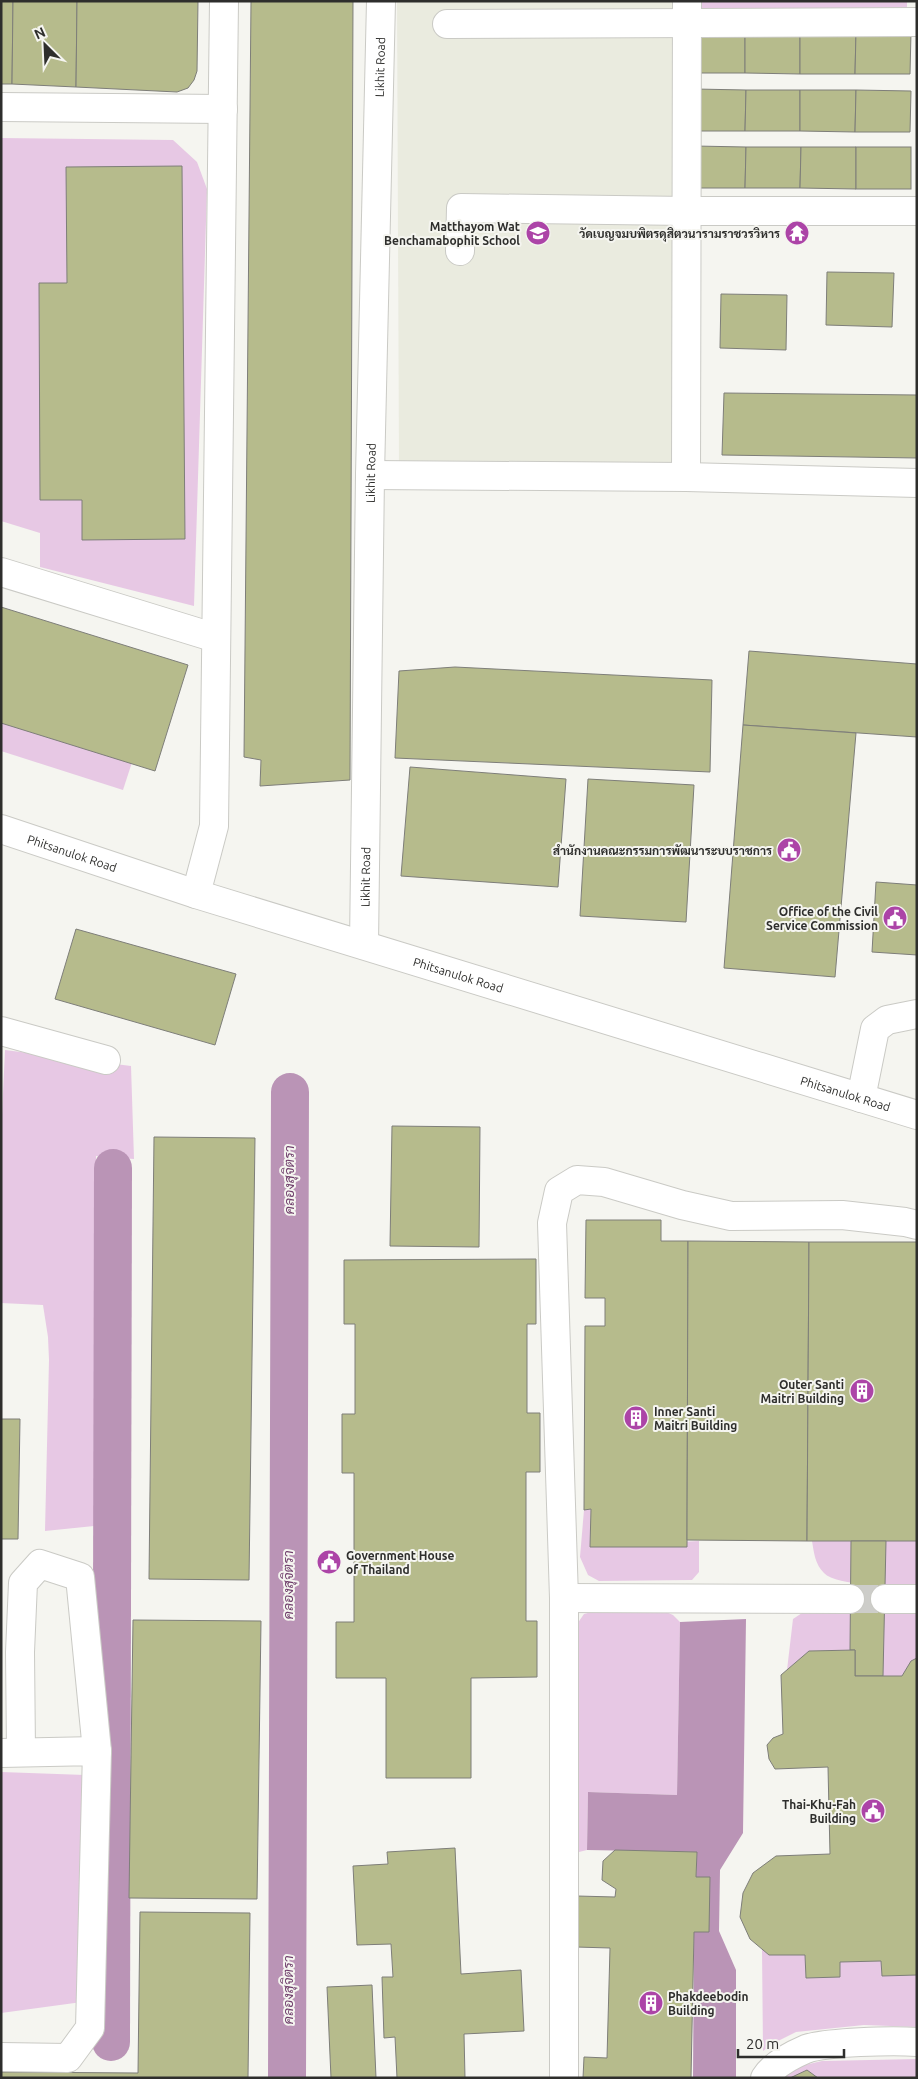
<svg xmlns="http://www.w3.org/2000/svg" width="918" height="2079" viewBox="0 0 918 2079" font-family="Ubuntu,Sarabun,sans-serif">
<rect width="100%" height="100%" fill="#f5f5f0"/>
<polygon fill="#eaebdf" points="397,1 674,1 682,466 399,469"/>
<g fill="#e7c8e4">
<rect x="697" y="1" width="210" height="11"/>
<polygon points="1,138 173,140 197,162 207,189 194,606 40,567 40,533 1,521"/>
<polygon points="1,709 136,750 123,790 1,751"/>
<polygon points="5,1050 131,1066 134,1159 96,1156 101,1410 94,1526 45,1531 49,1360 48,1337 43,1305 1,1303 1,1137"/>
<polygon points="591,1509 590,1547 699,1541 699,1572 692,1580 599,1581 588,1575 580,1557 584,1510"/>
<path d="M812,1541H917V1586C897,1585 837,1587 824,1573C815,1564 814,1553 812,1541Z"/>
<polygon points="657,1608 673,1615 680,1622 677,1795 588,1792 587,1850 579,1852 575,1627 584,1614 599,1610"/>
<polygon points="802,1613 917,1613 917,1658 902,1676 855,1676 854,1650 809,1651 787,1670 793,1619"/>
<polygon points="1,1772 85,1775 82,2002 1,2013"/>
<polygon points="762,1949 769,1955 805,1955 806,1978 840,1976 840,1962 881,1961 882,1976 917,1975 917,2027 864,2025 796,2032 772,2044 763,2051"/>
<polygon points="917,2059 917,2078 779,2078 792,2068 822,2061"/>
</g>
<polygon fill="#ba94b6" points="746,1619 743,1833 720,1870 719,1931 736,1970 736,2078 693,2078 694,1932 709,1877 696,1877 697,1852 587,1850 588,1792 677,1795 680,1622"/>
<g fill="none" stroke-linecap="round" stroke-linejoin="round">
<g stroke="#ba94b6" stroke-width="38">
<polyline points="111,2042 113,1168"/>
<polyline points="287,2078 290,1092"/>
</g>
</g>
<g fill="#b6bb8c" stroke="#7e7e79">
<polygon points="1,1 13,1 12,84 1,84"/>
<polygon points="13,1 77,1 76,87 12,84"/>
<polygon points="77,1 198,1 197,71 194,80 188,88 177,92 76,87"/>
<polygon points="251,1 353,1 350,780 260,786 261,760 244,757"/>
<polygon points="695,31 745,31 745,73 694,73"/>
<polygon points="745,31 800,32 800,74 745,73"/>
<polygon points="800,32 856,32 855,74 800,74"/>
<polygon points="856,32 911,32 910,74 855,74"/>
<polygon points="695,89 746,90 745,131 694,131"/>
<polygon points="746,90 800,90 800,131 745,131"/>
<polygon points="800,90 856,90 855,132 800,131"/>
<polygon points="856,90 911,91 910,132 855,132"/>
<polygon points="695,146 746,147 745,188 694,188"/>
<polygon points="746,147 801,147 800,188 745,188"/>
<polygon points="801,147 856,147 856,189 800,188"/>
<rect x="856" y="147" width="55" height="42"/>
<polygon points="182,166 185,539 82,540 82,500 40,500 39,283 67,283 66,167"/>
<polygon points="827,272 894,273 892,327 826,325"/>
<polygon points="721,294 787,295 786,350 720,348"/>
<polygon points="724,393 917,395 917,458 722,455"/>
<polygon points="1,607 188,665 155,771 1,723"/>
<polygon points="749,651 917,664 917,737 743,725"/>
<polygon points="455,667 712,680 710,772 395,758 399,671"/>
<polygon points="743,725 856,733 835,977 724,968"/>
<polygon points="410,767 566,779 558,887 401,876"/>
<polygon points="588,779 694,785 686,922 580,916"/>
<polygon points="876,882 917,885 917,955 872,952"/>
<polygon points="76,929 236,974 215,1045 55,999"/>
<polygon points="392,1126 480,1127 479,1247 390,1246"/>
<polygon points="154,1137 255,1138 249,1580 149,1579"/>
<polygon points="586,1220 661,1220 661,1241 688,1241 687,1547 590,1547 591,1509 584,1510 585,1326 605,1326 605,1298 585,1298"/>
<polygon points="688,1241 809,1242 807,1541 687,1540"/>
<polygon points="809,1242 917,1242 917,1541 807,1541"/>
<polygon points="536,1259 536,1324 527,1324 527,1413 540,1413 540,1472 526,1472 526,1621 537,1621 537,1677 471,1678 471,1778 386,1778 386,1678 336,1678 336,1622 354,1622 354,1473 342,1473 342,1414 355,1414 355,1324 344,1324 344,1260"/>
<polygon points="1,1419 20,1419 18,1539 1,1539"/>
<polygon points="851,1541 886,1541 883,1676 855,1676 855,1650 850,1650"/>
<polygon points="133,1620 261,1621 257,1899 129,1898"/>
<polygon points="855,1650 855,1676 902,1676 911,1661 917,1658 917,1975 882,1976 881,1961 840,1962 840,1977 806,1978 805,1955 769,1955 750,1939 740,1917 743,1893 753,1873 776,1856 830,1854 828,1767 775,1769 769,1759 767,1745 773,1738 783,1734 781,1675 809,1651"/>
<polygon points="455,1848 461,1974 521,1970 524,2031 464,2034 465,2078 397,2078 395,2037 384,2038 382,1977 393,1977 391,1944 357,1945 353,1866 388,1864 387,1852"/>
<polygon points="615,1850 697,1852 696,1877 710,1877 709,1932 694,1932 691,2078 583,2078 584,2057 607,2058 610,1948 576,1947 577,1896 615,1897 616,1889 602,1880 603,1861"/>
<polygon points="140,1912 250,1913 248,2078 1,2078 1,2072 138,2073"/>
<polygon points="372,1985 376,2078 331,2078 327,1987"/>
<polygon points="807,2070 818,2078 790,2078"/>
</g>
<g fill="none" stroke-linecap="round" stroke-linejoin="round">
<polyline stroke="#cdcdc9" stroke-width="28" stroke-dasharray="28 14" stroke-linecap="butt" points="850,1599 885,1599"/>
<defs>
<g id="minor">
<polyline points="447,24 917,22"/>
<polyline points="1,107 223,109"/>
<polyline points="460,251 461,208 687,211 917,211"/>
<polyline points="370,475 686,477 917,483"/>
<polyline points="686,477 687,1"/>
<polyline points="1,572 216,638"/>
<polyline points="196,894 214,826 224,1"/>
<path id="s1" d="M364,945L370,475L381,1"/>
<polyline points="1,1031 106,1060"/>
<polyline points="861,1098 875,1029 887,1020 917,1014"/>
<polyline points="564,1598 850,1599"/>
<polyline points="885,1599 917,1599"/>
<polyline points="21,1752 20,1652 23,1583 40,1564 80,1577 97,1751"/>
<polyline points="1,1753 97,1751 90,2028 68,2058 1,2057"/>
<polyline points="564,2078 564,1598 552,1223 559,1191 577,1180 604,1182 682,1205 731,1216 842,1215 905,1222 917,1225"/>
<path d="M765,2078C773,2065 792,2055 806,2049C826,2042 893,2040 917,2042"/>
</g>
<g id="major">
<path id="s2" d="M1,829L196,894L917,1115"/>
</g>
</defs>
<use href="#minor" stroke="#cacac5" stroke-width="30"/>
<use href="#major" stroke="#cacac5" stroke-width="30"/>
<use href="#minor" stroke="#fff" stroke-width="28"/>
<use href="#major" stroke="#fff" stroke-width="28"/>
</g>
<defs>
<symbol id="school-disc" viewBox="-11 -11 22 22"><circle r="9.5" fill="#ac44a7" stroke="#f5f5f0"/><path d="M0-5L7-2L0 1L-7-2ZM-4 1L0 2.5L4 1V4Q0 6-4 4Z" fill="#fff"/></symbol>
<symbol id="temple-disc" viewBox="-11 -11 22 22"><circle r="9.5" fill="#ac44a7" stroke="#f5f5f0"/><path d="M0-6L5-2H3V0L6.5 2.5H4V6H1.5V3h-3V6H-4V2.5H-6.5L-3 0V-2H-5Z" fill="#fff"/></symbol>
<symbol id="civic-disc" viewBox="-11 -11 22 22"><circle r="9.5" fill="#ac44a7" stroke="#f5f5f0"/><path d="M-.6-6.5H3V-4.5H.6V-3L4-1V1h2V6H-6V1h2V-1L-.6-3ZM-1.2 2.5V6h2.4V2.5Z" fill="#fff"/></symbol>
<symbol id="building-disc" viewBox="-11 -11 22 22"><circle r="9.5" fill="#ac44a7" stroke="#f5f5f0"/><path d="M-4-6H4V6H1V3H-1V6H-4ZM-2.5-4.3h1.7v1.8h-1.7ZM.8-4.3h1.7v1.8H.8ZM-2.5-1h1.7V.8h-1.7ZM.8-1h1.7V.8H.8Z" fill="#fff"/></symbol>
</defs>
<g fill-rule="evenodd">
<use href="#school-disc" x="524" y="219" width="28" height="28"/>
<use href="#temple-disc" x="783" y="219" width="28" height="28"/>
<use href="#civic-disc" x="775" y="836" width="28" height="28"/>
<use href="#civic-disc" x="881" y="904" width="28" height="28"/>
<use href="#building-disc" x="848" y="1377" width="28" height="28"/>
<use href="#building-disc" x="622" y="1404" width="28" height="28"/>
<use href="#civic-disc" x="315" y="1548" width="28" height="28"/>
<use href="#civic-disc" x="859" y="1797" width="28" height="28"/>
<use href="#building-disc" x="637" y="1989" width="28" height="28"/>
</g>
<g text-anchor="middle" dominant-baseline="central" stroke-width="4" stroke-linejoin="round" paint-order="stroke">
<g font-size="12" fill="#2e2e2c" stroke="#f5f5f0">
<text stroke="none"><textPath href="#s1" startOffset="878">Likhit Road</textPath></text>
<text stroke="none"><textPath href="#s1" startOffset="472">Likhit Road</textPath></text>
<text stroke="none"><textPath href="#s2" startOffset="75">Phitsanulok Road</textPath></text>
<text stroke="none"><textPath href="#s1" startOffset="68">Likhit Road</textPath></text>
<text stroke="none"><textPath href="#s2" startOffset="480">Phitsanulok Road</textPath></text>
<text stroke="none"><textPath href="#s2" startOffset="885">Phitsanulok Road</textPath></text>
</g>
<g font-size="12" font-weight="bold" fill="#2e2e2c" stroke="#f5f5f0" text-anchor="end">
<text x="520" y="226">Matthayom Wat<tspan x="520" dy="14">Benchamabophit School</tspan></text>
<text x="780" y="233">วัดเบญจมบพิตรดุสิตวนารามราชวรวิหาร</text>
<text x="772" y="850">สำนักงานคณะกรรมการพัฒนาระบบราชการ</text>
<text x="878" y="911">Office of the Civil<tspan x="878" dy="14">Service Commission</tspan></text>
<text x="844" y="1384">Outer Santi<tspan x="844" dy="14">Maitri Building</tspan></text>
<text x="654" y="1411" text-anchor="start">Inner Santi<tspan x="654" dy="14">Maitri Building</tspan></text>
<text x="346" y="1555" text-anchor="start">Government House<tspan x="346" dy="14">of Thailand</tspan></text>
<text x="856" y="1804">Thai-Khu-Fah<tspan x="856" dy="14">Building</tspan></text>
<text x="668" y="1996" text-anchor="start">Phakdeebodin<tspan x="668" dy="14">Building</tspan></text>
</g>
<g font-size="14" font-style="italic" fill="#6f3e6b" stroke="#f5f5f0">
<text transform="translate(289 1180) rotate(-90)">คลองสุจิตรา</text>
<text transform="translate(288 1585) rotate(-90)">คลองสุจิตรา</text>
<text transform="translate(288 1990) rotate(-90)">คลองสุจิตรา</text>
</g>
</g>
<rect width="918" height="2079" fill="none" stroke="#2e2e2c" stroke-width="5"/>
<g transform="translate(45 45) rotate(336)" stroke="#f5f5f0" stroke-width="4" paint-order="stroke">
<path d="M0-4L9 19L0 12L-9 19Z" fill="#2e2e2c"/>
<text y="-8" font-size="14" font-weight="bold" text-anchor="middle" fill="#2e2e2c">N</text>
</g>
<path d="M738 2049v8h106v-8" fill="none" stroke="#2e2e2c" stroke-width="2.5"/>
<text x="746" y="2049" font-size="15" fill="#2e2e2c" stroke="#f5f5f0" stroke-width="4" paint-order="stroke">20 m</text>
</svg>
